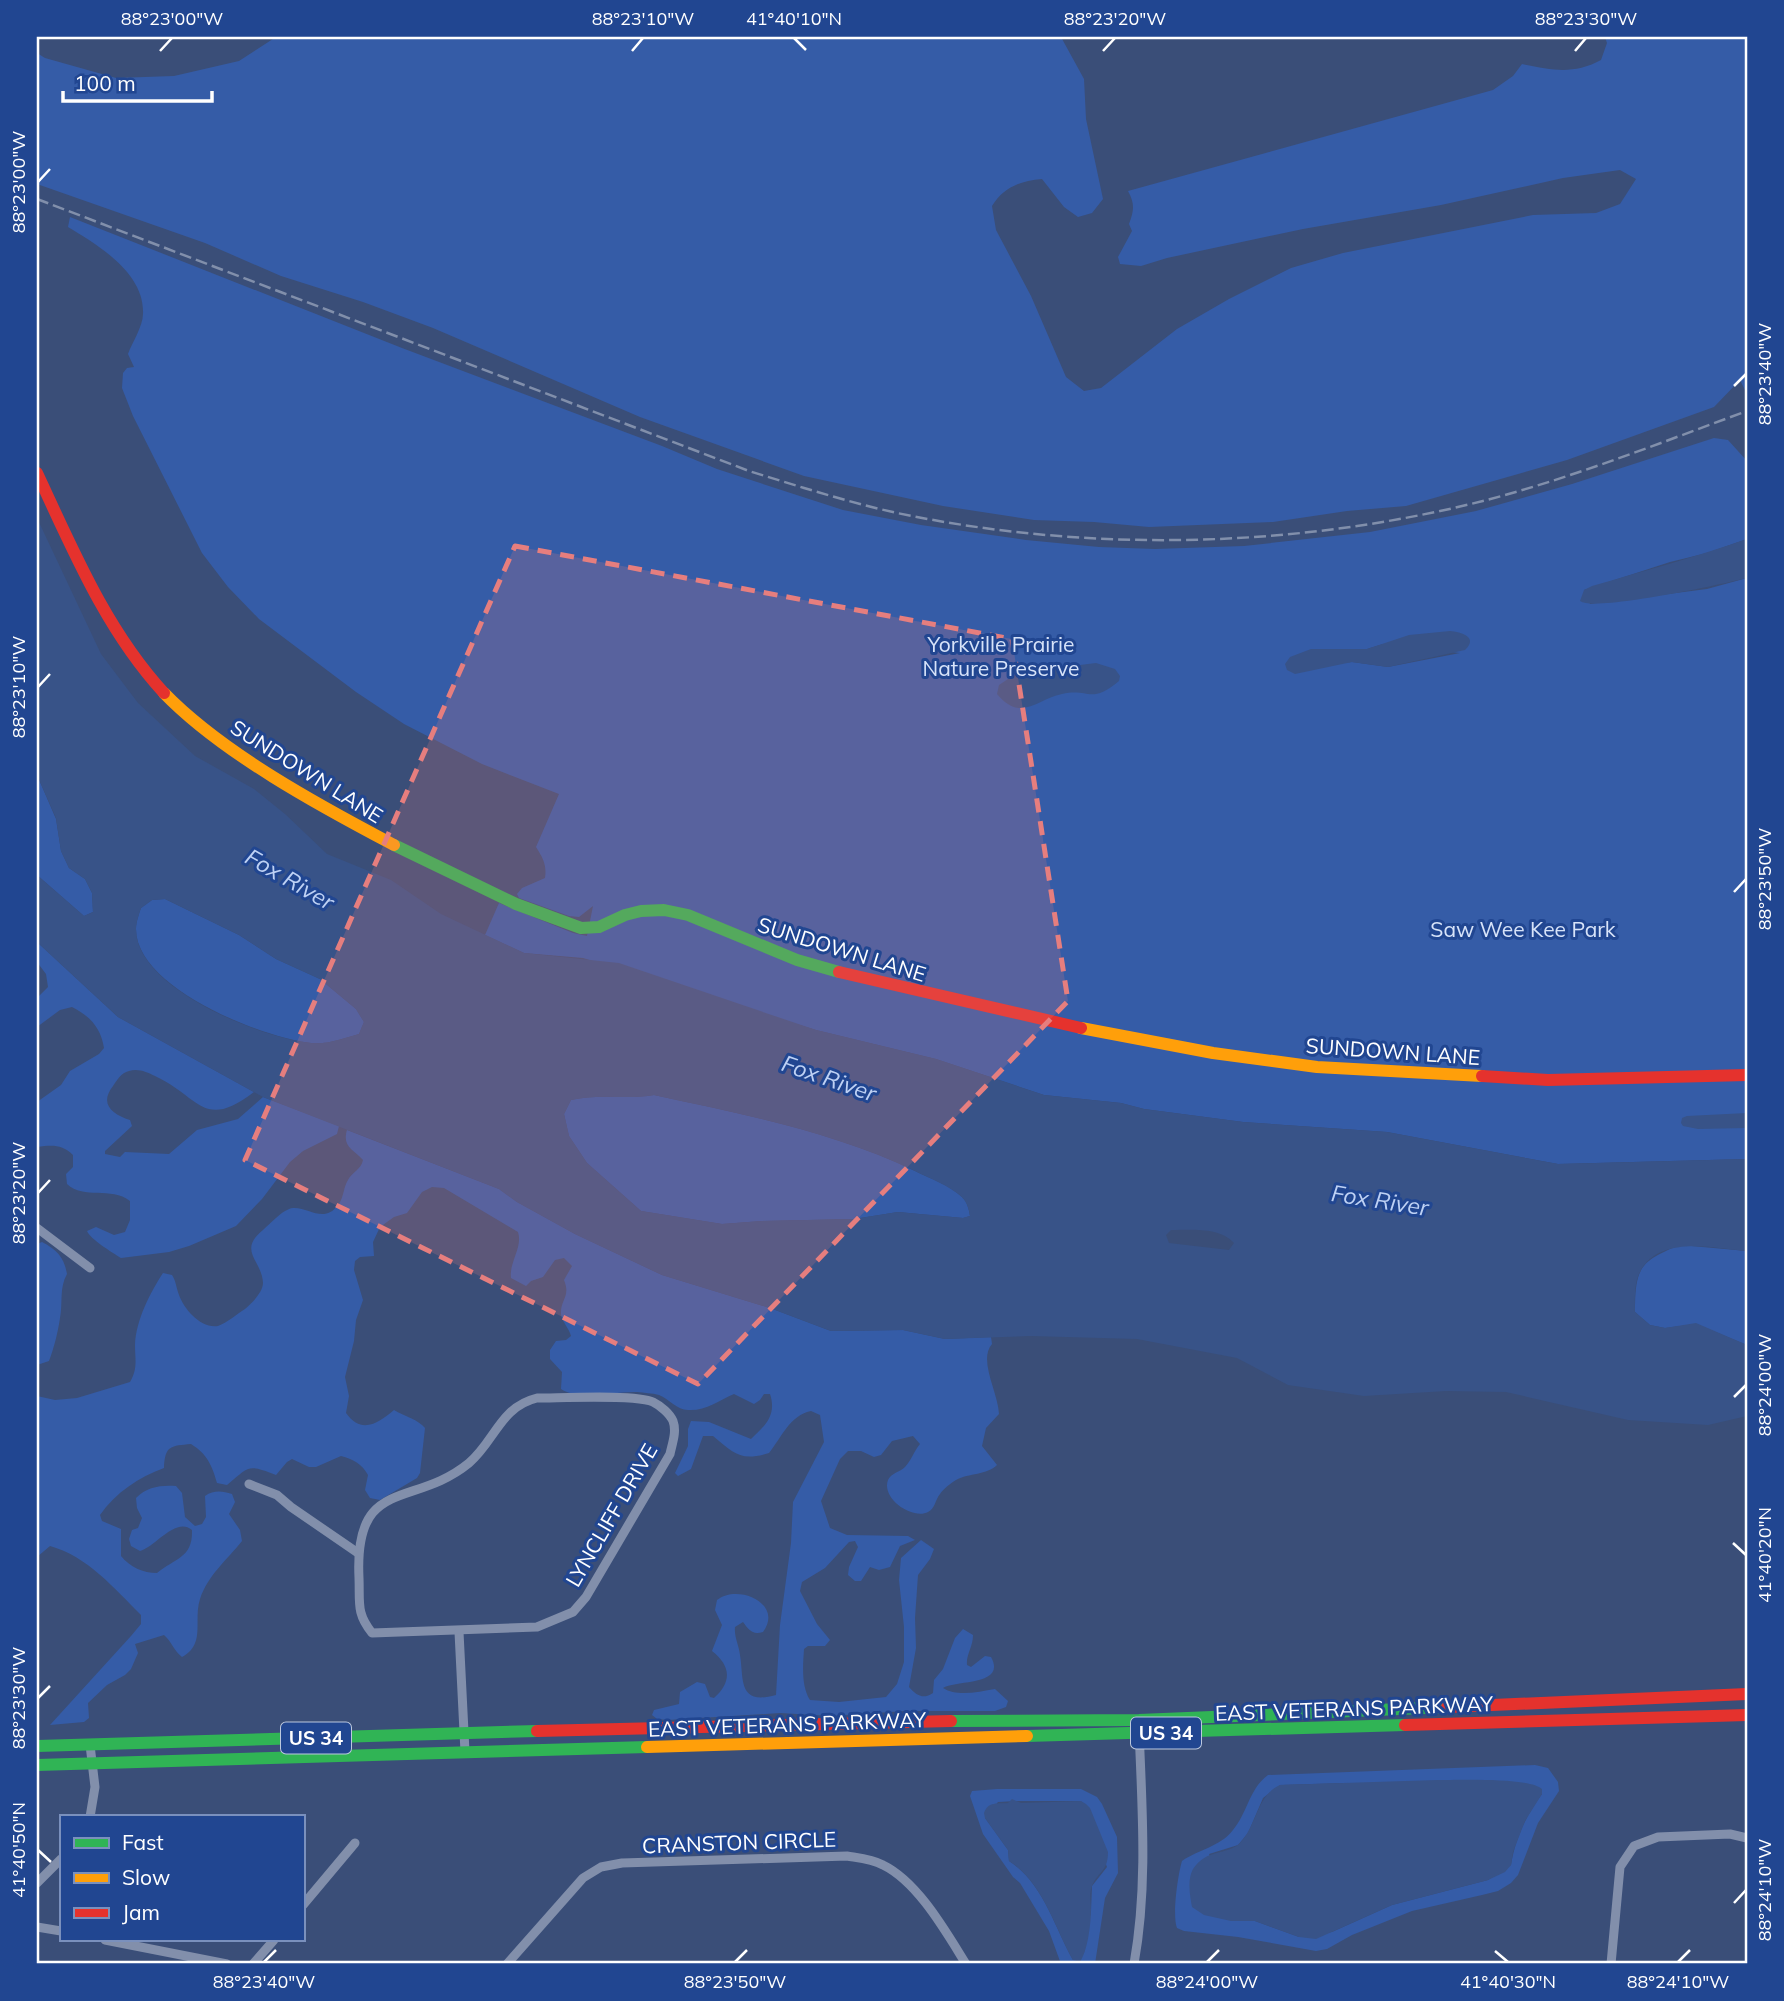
<svg xmlns="http://www.w3.org/2000/svg" width="1784" height="2001" viewBox="0 0 1784 2001" font-family="Mulish,sans-serif">
<rect width="100%" height="100%" fill="#3a4e78"/>
<g fill="#355ca7" fill-rule="evenodd">
<path d="M276,37H1061L1084,79L1086,119L1103,199L1092,213L1078,217L1064,207L1042,179C1020,181 1004,187 992,206L996,230L1031,296L1066,377L1084,391L1101,388L1177,329L1229,299L1291,268L1343,253L1533,215L1596,213L1620,204L1636,179L1620,170L1563,178L1441,205L1303,229L1167,258L1141,266L1120,264L1118,257L1132,231L1129,224C1134,210 1135,204 1128,191L1493,90L1513,76L1522,64C1552,70 1573,75 1601,60L1607,43L1605,37H1747V390H1745L1740,380L1714,407L1567,460L1406,506L1347,511L1273,522L1149,527L1094,522L1034,520L943,506L804,476L640,417L433,328L363,302L281,276L205,243L37,184V53L45,58L116,78L174,76L239,61Z"/>
<path d="M70,217L402,348L662,446L717,469L843,510L921,525L1026,540L1099,547L1155,549L1244,546L1370,532L1476,511L1572,484L1714,438L1728,440L1747,461V539L1707,553L1670,562L1584,590L1590,604L1707,589L1747,578V1159L1558,1164L1387,1132L1243,1122L1144,1109L1121,1103L1044,1095L936,1059L816,1030L583,958L524,953L485,935L499,903L573,933L587,936L593,906L579,917L569,916L519,898L517,894L522,888L545,878C547,865 543,858 536,847L559,794L482,764L404,724L356,692L259,619L228,587L202,553L133,416L122,388L123,373L127,368L134,367L128,354C132,343 143,326 143,314C145,273 98,245 68,227ZM1383,644L1460,653L1388,667L1352,662L1342,663L1329,649H1367Z"/>
<polygon points="37,775 56,819 61,851 69,868 85,879 92,893 93,912 84,916 37,875"/>
<path d="M165,899L239,935L276,959L320,979L356,1009L364,1022L359,1034C344,1038 327,1045 311,1043C263,1038 136,988 136,929C136,922 139,914 141,908L152,900Z"/>
<path d="M37,942L118,1017L254,1092C203,1131 200,1097 155,1076C147,1072 138,1068 129,1071C121,1073 117,1080 113,1086C99,1104 112,1114 130,1120L132,1126L105,1151V1154L120,1157L125,1152L169,1154L197,1130L238,1119L263,1097L339,1126L337,1134L303,1151L290,1162L262,1199L236,1226L189,1246L169,1252L121,1258C113,1253 90,1239 87,1231L96,1227L114,1235L125,1232L130,1220V1201C111,1186 84,1200 67,1184L66,1174L73,1167V1155C62,1144 52,1145 37,1147V1102L61,1085L70,1071L99,1054L104,1048C101,1028 90,1016 72,1007L60,1010L37,1027V998L48,987L46,974L37,962Z"/>
<path d="M654,1095C742,1114 834,1132 915,1171C931,1179 949,1185 962,1197C967,1202 969,1209 970,1216L963,1218L898,1212L854,1219L762,1221L722,1224L641,1211L587,1163L569,1136L564,1114L571,1100C598,1093 627,1100 654,1095Z"/>
<path d="M347,1130L499,1189L517,1202L575,1234L662,1275L770,1308L831,1331L903,1330L945,1339L991,1337L992,1344C978,1360 998,1392 999,1414L986,1428L982,1446L997,1465C987,1475 969,1473 956,1480C951,1483 943,1489 940,1494C935,1500 935,1509 928,1512C913,1520 881,1499 888,1480C891,1473 900,1472 905,1467C911,1461 914,1451 920,1444L913,1436L892,1441L881,1455L874,1457L861,1451H848L840,1459L821,1501L830,1528L847,1535L908,1536L915,1540L900,1546L890,1567L879,1570L870,1567L861,1581H855L848,1575L849,1567L858,1547L855,1541L849,1542L825,1568L802,1582L800,1591L817,1624L830,1640L825,1646H808L804,1649C803,1665 801,1686 810,1700L839,1702L886,1697L897,1684L904,1662V1627L899,1580L901,1558L921,1540L934,1549L930,1559L918,1575L915,1618L916,1648L909,1687C916,1695 923,1700 933,1693L934,1680L943,1669L955,1638L963,1629L973,1635C973,1647 966,1654 967,1665L971,1667L985,1656L991,1657C1007,1686 956,1680 943,1688C957,1697 978,1692 995,1689L1008,1701L1006,1707L995,1711H906L830,1716L780,1713L668,1720L657,1719L652,1715L654,1710L679,1704L680,1692L697,1682L705,1684L710,1697L714,1698C733,1681 730,1665 712,1651L722,1625L715,1610L717,1600C738,1583 784,1604 763,1632C752,1635 749,1630 743,1622L735,1627C734,1637 739,1645 740,1655C744,1678 737,1706 776,1695L780,1625L791,1543L793,1502L824,1442L820,1415L811,1411C789,1416 782,1437 769,1453C740,1462 734,1453 713,1436H703L691,1469L678,1476L675,1473L688,1446V1429L691,1421L709,1422L751,1439C765,1426 777,1415 770,1394H764L760,1400L754,1404L734,1394C718,1401 706,1411 688,1410C677,1410 669,1399 659,1395C652,1393 644,1393 637,1392C614,1391 581,1402 561,1389L562,1372L550,1359V1350L556,1341L566,1340L571,1336C569,1328 562,1322 561,1314C560,1300 571,1297 564,1280L572,1266L564,1258L555,1260L543,1277L531,1281L526,1286L511,1278C509,1262 523,1247 518,1232L444,1188L432,1187L422,1192L407,1213L394,1217L380,1227L373,1242L374,1256L360,1257L355,1261L354,1270L363,1300L356,1320L354,1341L345,1377L349,1396L346,1413C362,1435 378,1423 394,1410C404,1416 419,1420 425,1428L420,1473L417,1478L380,1500L370,1498L365,1490L368,1475C362,1464 353,1459 341,1456L316,1467H309L292,1459L287,1462L276,1475C247,1464 250,1466 227,1485L217,1483C212,1465 207,1454 191,1444C171,1446 165,1445 164,1468C139,1477 115,1493 100,1515L102,1521L121,1529V1556C130,1567 143,1573 157,1573C175,1558 193,1558 192,1530C176,1516 155,1547 140,1551L131,1546L129,1539L132,1530L138,1528L142,1518L137,1508L136,1498C147,1487 160,1485 176,1486L182,1493L185,1517L195,1526L202,1524L206,1517L205,1496C214,1490 222,1491 232,1494L235,1502L229,1514L240,1530L242,1541C227,1560 208,1575 200,1599C193,1621 206,1644 182,1657C174,1651 172,1642 164,1635L135,1644L138,1653L131,1669L125,1675L107,1685L88,1703L89,1718L84,1722L50,1725L131,1636L141,1624V1615C115,1589 87,1556 50,1546L37,1557V1396L55,1400L77,1398L130,1382C138,1368 135,1360 135,1345C136,1320 150,1293 163,1273L172,1275C176,1281 176,1287 179,1295C184,1309 201,1329 218,1326C227,1323 237,1314 245,1309C252,1303 263,1292 263,1283C262,1260 237,1251 263,1230C270,1224 283,1209 293,1208C309,1207 324,1224 338,1205C344,1198 343,1188 348,1180C352,1172 361,1170 363,1160C353,1149 342,1147 347,1130Z"/>
<path d="M42,1242C57,1250 64,1257 67,1274C59,1288 63,1303 60,1318C58,1332 54,1348 49,1361L37,1365V1244Z"/>
<path d="M1680,1245L1747,1251V1345L1696,1324L1665,1328L1650,1325L1635,1312C1635,1268 1640,1261 1680,1245Z"/>
<path d="M1535,1765L1548,1768L1558,1782L1559,1791L1538,1823L1518,1875L1511,1883L1498,1891L1482,1895L1412,1911L1352,1935L1327,1949L1316,1951L1238,1937L1184,1931L1177,1928C1172,1915 1178,1874 1182,1861C1199,1849 1220,1847 1233,1830C1248,1812 1249,1789 1268,1775ZM1345,1783L1542,1794C1526,1815 1515,1840 1511,1865L1488,1880L1392,1905L1332,1932L1299,1937L1255,1921H1231L1209,1854L1238,1845L1248,1833L1263,1798L1280,1785Z"/>
<path d="M997,1789H1081L1097,1797L1102,1804L1117,1837L1118,1873L1105,1898L1095,1964H1061L1049,1931L1020,1883L1013,1877L983,1834L970,1796L972,1791ZM1016,1801H1081L1107,1867L1092,1886L1091,1911L1084,1953L1073,1960C1054,1926 1043,1883 1009,1861L1008,1850L985,1818L998,1802Z"/>
</g>
<g fill="#385388" fill-rule="evenodd">
<path d="M37,518L101,654L138,703L195,756L254,789L285,814L327,854L391,880L441,914L524,953L619,963L816,1030L936,1059L1044,1095L1121,1103L1144,1109L1243,1122L1387,1132L1558,1164L1747,1159V1251C1713,1248 1657,1234 1639,1274C1634,1285 1635,1300 1635,1312L1650,1325L1665,1328L1696,1323L1747,1345V1416L1708,1425L1628,1420L1506,1392L1446,1391L1364,1396L1288,1385L1237,1358L1137,1339L1031,1336L945,1339L903,1330L831,1331L770,1308L662,1275L575,1234L517,1202L499,1189L263,1097L118,1017L37,942V875L84,916L93,912L92,893L85,879L69,868L61,851L56,818L37,775ZM165,899L239,935L276,959L320,979L356,1009L364,1022L359,1034C344,1038 327,1045 311,1043C263,1039 135,988 136,929C136,922 139,914 141,908L152,900ZM654,1095C742,1114 834,1132 915,1171C931,1179 948,1185 962,1197C967,1202 969,1209 970,1216L963,1218L898,1212L854,1219L762,1221L722,1224L641,1211L587,1163L569,1136L564,1114L571,1100C598,1093 627,1100 654,1095ZM1171,1230C1191,1230 1220,1227 1234,1243L1229,1250L1169,1243L1166,1235Z"/>
<path d="M1747,539V578C1723,584 1595,612 1580,601L1584,590L1592,586C1644,571 1696,557 1747,539Z"/>
<path d="M1450,631C1461,632 1479,637 1465,650L1388,667L1352,662L1295,674L1287,670L1285,664L1290,657L1311,649H1367L1409,635Z"/>
<path d="M1096,663L1115,669L1120,676L1119,681C1090,705 1090,688 1062,694C1037,699 1021,723 997,694L999,685L1017,673Z"/>
<polygon points="1747,1113 1747,1128 1698,1129 1683,1126 1681,1123 1682,1118 1687,1116"/>
<path d="M1437,1780C1457,1780 1529,1777 1542,1789V1794L1525,1821L1513,1852L1511,1865L1505,1872L1488,1880L1392,1905L1316,1939L1299,1937L1255,1921H1231L1204,1915L1192,1907C1190,1896 1187,1880 1193,1869C1207,1848 1226,1856 1240,1843C1257,1825 1257,1795 1280,1785Z"/>
<path d="M1012,1799L1021,1803L1081,1801L1086,1804L1090,1808L1108,1852C1108,1872 1098,1871 1092,1886C1089,1894 1091,1901 1091,1908C1091,1923 1088,1950 1080,1962L1073,1960C1054,1926 1043,1882 1009,1861L1008,1850L985,1818L984,1813C988,1801 998,1804 1008,1803Z"/>
</g>
<g fill="none" stroke-linecap="round" stroke-linejoin="round">
<g stroke="#828fab" stroke-width="9">
<polyline points="37,1228 90,1268"/>
<path d="M537,1398C560,1398 637,1394 653,1402C661,1406 670,1414 673,1421C677,1432 672,1444 670,1454L586,1597L573,1612L537,1627L372,1633C356,1613 360,1603 359,1578C354,1475 413,1509 469,1463C495,1441 500,1407 537,1398Z"/>
<polyline points="249,1484 277,1495 291,1507 358,1553"/>
<polyline points="459,1632 465,1752"/>
<polyline points="90,1745 95,1787 90,1817"/>
<polyline points="37,1883 61,1859"/>
<polyline points="303,1905 355,1843"/>
<polyline points="37,1927 61,1931"/>
<polyline points="105,1940 227,1964"/>
<polyline points="253,1964 274,1940"/>
<path d="M507,1964L583,1878L601,1867L622,1863L847,1856C859,1858 872,1859 883,1865C918,1882 946,1932 966,1964"/>
<path d="M1134,1964C1148,1886 1142,1808 1139,1729"/>
<polyline points="1611,1964 1620,1867 1634,1846 1658,1837 1730,1834 1747,1838"/>
</g>
<g stroke="#30b455" stroke-width="12">
<polyline points="394,845 516,904 581,928 599,927 625,915 641,911 664,910 688,915 797,960 839,972"/>
<polyline points="951,1721 1139,1720 1447,1707"/>
<polyline points="1027,1736 1405,1725"/>
<polyline points="37,1746 537,1731"/>
<polyline points="37,1765 647,1747"/>
</g>
<g stroke="#ff9f0a" stroke-width="12">
<path d="M164,693C222,753 320,806 394,845"/>
<polyline points="1081,1028 1213,1053 1317,1067 1482,1076"/>
<polyline points="647,1747 1027,1736"/>
</g>
<g stroke="#e5322d" stroke-width="12">
<path d="M37,473C73,550 106,630 164,693"/>
<polyline points="839,972 1081,1028"/>
<polyline points="1482,1076 1548,1080 1747,1075"/>
<polyline points="1447,1707 1747,1694"/>
<polyline points="1405,1725 1747,1715"/>
<polyline points="537,1731 951,1721"/>
</g>
<path stroke="#818fab" stroke-width="2.5" stroke-dasharray="12 5" stroke-linecap="butt" d="M37,199L749,471C798,486 847,502 897,513C1074,550 1263,549 1440,511C1545,489 1646,448 1747,411"/>
</g>
<path fill="#e67e7e" fill-opacity="0.2" stroke="#e67e7e" stroke-width="5" stroke-dasharray="14 9" stroke-linejoin="round" d="M515,546L1012,639L1068,1001L698,1384L245,1160Z"/>
<path fill="none" stroke="#fff" stroke-width="2.5" d="M794,38L806,50M160,51L172,38M632,51L643,38M1103,51L1115,38M1575,51L1586,38M38,182L50,169M1734,386L1746,374M38,687L50,674M1734,892L1746,879M38,1193L50,1180M1734,1397L1746,1385M1733,1543L1746,1555M38,1698L50,1686M38,1850L51,1862M1734,1903L1746,1890M1495,1951L1508,1962M264,1962L276,1950M735,1962L747,1950M1207,1962L1219,1950M1678,1962L1690,1950"/>
<g text-anchor="middle" dominant-baseline="central" stroke-width="6" stroke-linejoin="round" paint-order="stroke">
<g fill="#214691" stroke="#bcc8de" stroke-width="2">
<rect x="1131" y="1717.5" width="70" height="31" rx="5"/>
<rect x="281" y="1722.5" width="70" height="31" rx="5"/>
</g>
<g font-size="19" font-weight="bold" fill="#fff">
<text x="1166" y="1733">US 34</text>
<text x="316" y="1738">US 34</text>
</g>
<g font-size="21" fill="#d7e3f9" stroke="#214691">
<text x="1001" y="644">Yorkville Prairie<tspan x="1001" dy="24">Nature Preserve</tspan></text>
<text x="1523" y="929">Saw Wee Kee Park</text>
</g>
<g font-size="21" fill="#fff" stroke="#214691">
<text transform="translate(307 771) rotate(32)">SUNDOWN LANE</text>
<text transform="translate(842 949) rotate(17)">SUNDOWN LANE</text>
<text transform="translate(1393 1051) rotate(4)">SUNDOWN LANE</text>
<text transform="translate(611 1515) rotate(-60)">LYNCLIFF DRIVE</text>
<text transform="translate(1354 1708) rotate(-2)">EAST VETERANS PARKWAY</text>
<text transform="translate(787 1724) rotate(-2)">EAST VETERANS PARKWAY</text>
<text transform="translate(739 1842) rotate(-2)">CRANSTON CIRCLE</text>
</g>
<g font-size="23" font-style="italic" fill="#bed1f4" stroke="#214691">
<text transform="translate(290 879) rotate(30)">Fox River</text>
<text transform="translate(829 1078) rotate(19)">Fox River</text>
<text transform="translate(1380 1200) rotate(9)">Fox River</text>
</g>
</g>
<rect width="1784" height="2001" fill="none" stroke="#214691" stroke-width="77"/>
<rect x="60" y="1815" width="245" height="126" fill="#214691" stroke="#7a90bd" stroke-width="2"/>
<rect x="74" y="1838" width="35" height="10" fill="#30b455" stroke="#7a90bd" stroke-width="2"/>
<text x="122" y="1850" font-size="21" fill="#ffffff">Fast</text>
<rect x="74" y="1873" width="35" height="10" fill="#ff9f0a" stroke="#7a90bd" stroke-width="2"/>
<text x="122" y="1885" font-size="21" fill="#ffffff">Slow</text>
<rect x="74" y="1908" width="35" height="10" fill="#e5322d" stroke="#7a90bd" stroke-width="2"/>
<text x="122" y="1920" font-size="21" fill="#ffffff">Jam</text>
<path d="M63 91v10h149v-10" fill="none" stroke="#ffffff" stroke-width="3.5"/>
<text x="74" y="91" font-size="21" fill="#ffffff" stroke="#214691" stroke-width="5" paint-order="stroke">100 m</text>
<rect x="38" y="38" width="1708" height="1924" fill="none" stroke="#fff" stroke-width="2.5"/>
<g font-size="18" text-anchor="middle" fill="#fff">
<text x="172" y="25">88°23'00"W</text>
<text x="643" y="25">88°23'10"W</text>
<text x="794" y="25">41°40'10"N</text>
<text x="1115" y="25">88°23'20"W</text>
<text x="1586" y="25">88°23'30"W</text>
<text transform="translate(19 182) rotate(-90)" y="6">88°23'00"W</text>
<text transform="translate(1765 374) rotate(-90)" y="6">88°23'40"W</text>
<text transform="translate(19 687) rotate(-90)" y="6">88°23'10"W</text>
<text transform="translate(1765 879) rotate(-90)" y="6">88°23'50"W</text>
<text transform="translate(19 1193) rotate(-90)" y="6">88°23'20"W</text>
<text transform="translate(1765 1385) rotate(-90)" y="6">88°24'00"W</text>
<text transform="translate(1765 1555) rotate(-90)" y="6">41°40'20"N</text>
<text transform="translate(19 1698) rotate(-90)" y="6">88°23'30"W</text>
<text transform="translate(19 1850) rotate(-90)" y="6">41°40'50"N</text>
<text transform="translate(1765 1890) rotate(-90)" y="6">88°24'10"W</text>
<text x="264" y="1988">88°23'40"W</text>
<text x="735" y="1988">88°23'50"W</text>
<text x="1207" y="1988">88°24'00"W</text>
<text x="1508" y="1988">41°40'30"N</text>
<text x="1678" y="1988">88°24'10"W</text>
</g>
</svg>
